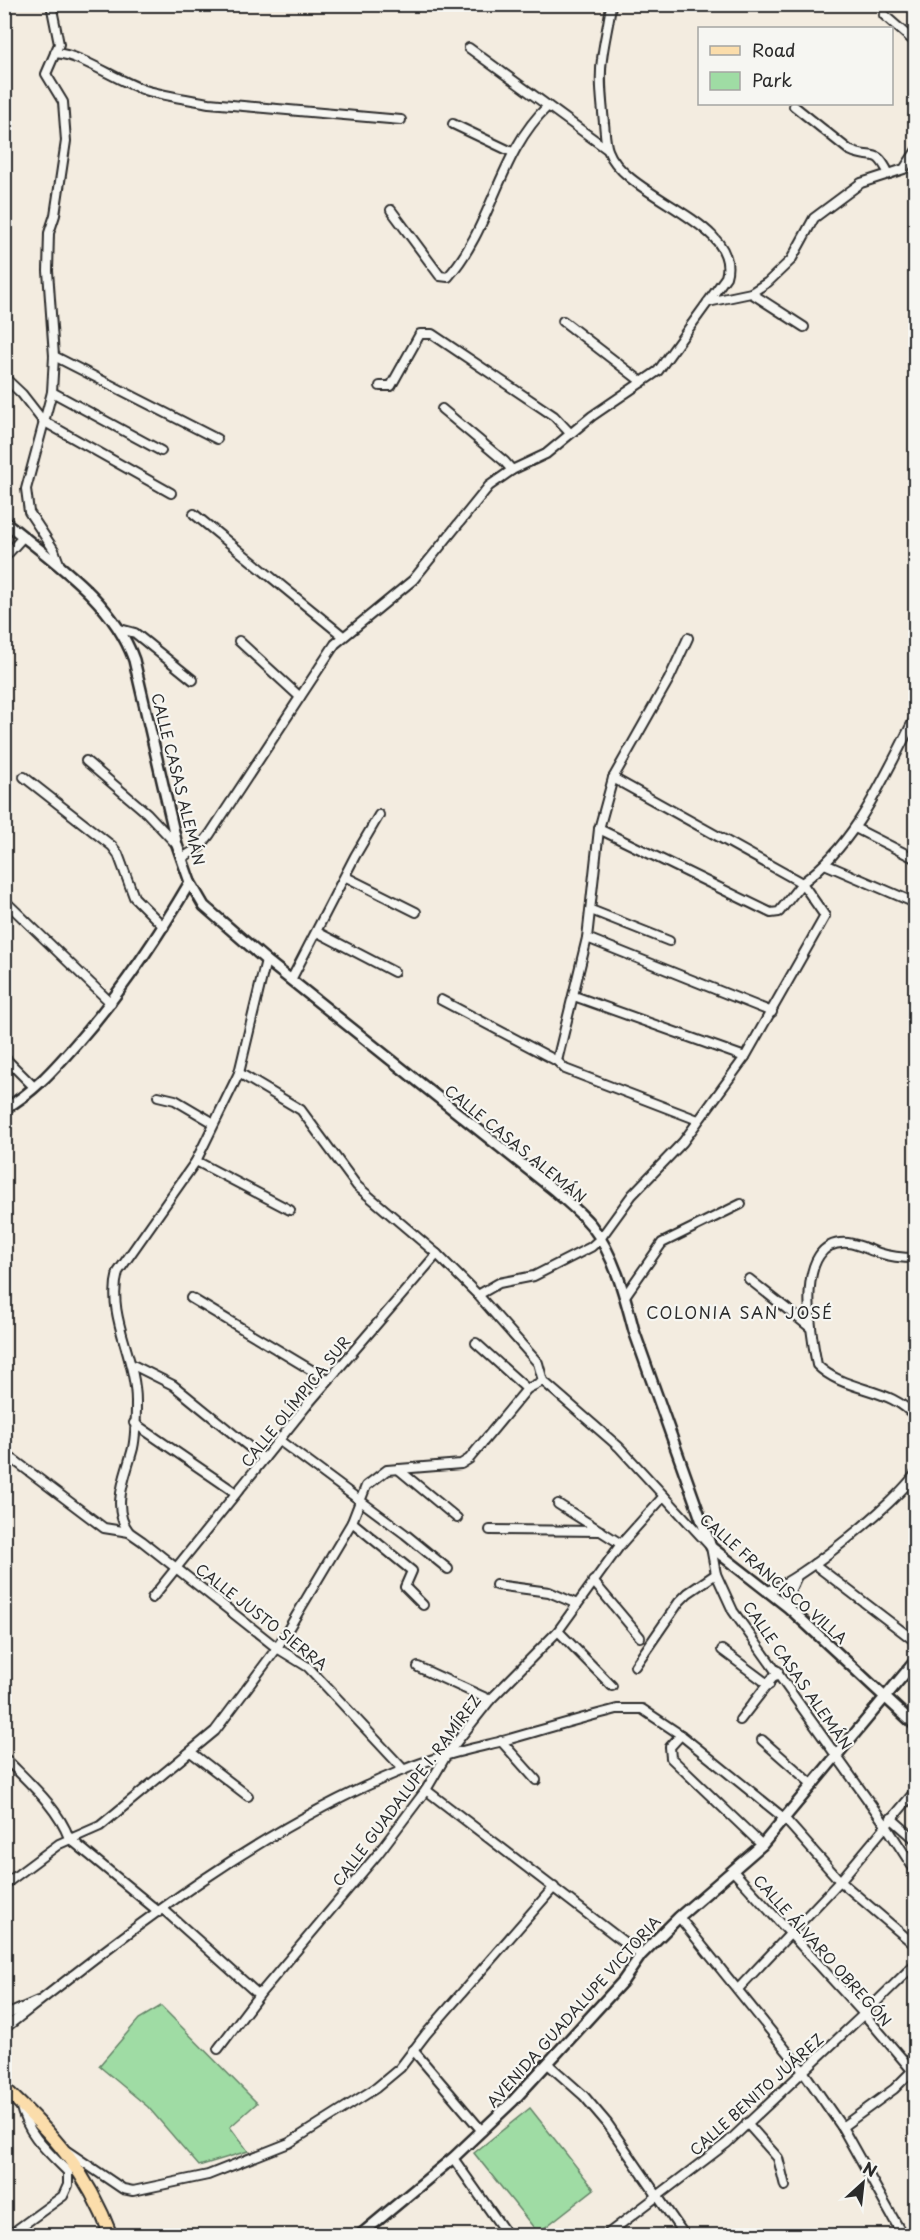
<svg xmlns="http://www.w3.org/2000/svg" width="920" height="2240" viewBox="0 0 920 2240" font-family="'Playpen Sans',sans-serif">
<rect width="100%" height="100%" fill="#f3ece0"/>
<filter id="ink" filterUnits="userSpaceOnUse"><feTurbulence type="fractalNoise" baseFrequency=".0167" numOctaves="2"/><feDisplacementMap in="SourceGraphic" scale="12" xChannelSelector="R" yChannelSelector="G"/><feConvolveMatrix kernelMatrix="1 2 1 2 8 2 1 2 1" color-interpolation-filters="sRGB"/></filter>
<g filter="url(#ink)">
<g fill="#9fdca4" stroke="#658468" stroke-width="1.5">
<polygon points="161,2006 257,2103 230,2127 248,2151 199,2166 148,2107 99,2066 139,2019"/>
<polygon points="530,2108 594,2189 538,2233 474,2153"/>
</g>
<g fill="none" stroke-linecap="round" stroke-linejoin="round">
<defs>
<g id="minor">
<polyline points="51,4 59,44 46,74 63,102 66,141 55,215 49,233 48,271 54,356 52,392 26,489 29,512 54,550 60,566"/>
<polyline points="884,15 916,43"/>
<polyline points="469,48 607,149"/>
<path d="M55,53C83,55 117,81 145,90C165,96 187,99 209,103L401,120"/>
<path d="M794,106L849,150C873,162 875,145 889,174"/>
<polyline points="453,124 512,152"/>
<path d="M391,210L440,276L448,277C493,226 498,153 548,106"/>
<polyline points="751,293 804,327"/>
<polyline points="708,302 751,293 768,282 791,260 814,218 861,183 904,169 916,151"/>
<polyline points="563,321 642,382"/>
<polyline points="54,356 217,439"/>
<polyline points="4,377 22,394 43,421 171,493"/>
<polyline points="380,386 391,386 420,334 432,334 554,416 570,433"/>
<polyline points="52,392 161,451"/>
<polyline points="442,409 504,461 512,470"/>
<polyline points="194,514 343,636"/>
<polyline points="4,558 23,537"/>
<polyline points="120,629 135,633 193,680"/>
<polyline points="688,638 669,679 613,778 599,829 587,938 557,1061 565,1069 698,1120"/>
<polyline points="239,641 300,697"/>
<polyline points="86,761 147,813 176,844"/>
<polyline points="24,777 112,846 118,854 134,897 164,927"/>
<polyline points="855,828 916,859"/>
<polyline points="599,829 771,913 779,912 802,883 613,778"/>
<path d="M182,858L200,847L210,834L335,644L413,580L489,486L512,470L546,454L592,416L658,371L726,277C742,222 625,198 608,150C605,142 605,131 604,123C602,102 599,79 602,59C604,41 609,23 611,4"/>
<polyline points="827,865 913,902"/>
<polyline points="346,877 416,912"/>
<polyline points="4,900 111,1003"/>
<polyline points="591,910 669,941"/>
<polyline points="317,932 394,972"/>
<polyline points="587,938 772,1012"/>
<polyline points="291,980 355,856 379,815"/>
<polyline points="574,996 745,1057"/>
<polyline points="441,1000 557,1061"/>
<polyline points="4,1057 34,1087"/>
<polyline points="239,1073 301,1110 357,1186 437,1254 478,1295 538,1363 543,1381 619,1447 711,1547 716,1574 733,1611 885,1824 916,1872"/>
<polyline points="158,1096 175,1100 214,1123"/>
<polyline points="196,1161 290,1210"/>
<path d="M916,1258C903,1258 891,1257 879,1253C869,1250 858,1244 848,1243C793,1238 811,1335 817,1365C845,1393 891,1386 916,1418"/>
<polyline points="749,1279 811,1328"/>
<path d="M478,1295L499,1283L534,1276L591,1247L600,1239L632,1195L683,1142L745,1057L825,916L802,883C858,842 884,776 916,716"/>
<polyline points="625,1296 662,1243 741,1204"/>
<polyline points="191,1298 328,1380"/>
<polyline points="476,1343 527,1389"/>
<polyline points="131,1364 173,1385 264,1459"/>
<polyline points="134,1423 236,1493"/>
<polyline points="280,1441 405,1534 448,1569"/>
<polyline points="4,1456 14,1460 104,1528 129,1532 142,1541 277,1648 308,1667 404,1770"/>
<polyline points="398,1469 457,1518"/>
<polyline points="558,1504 621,1544"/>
<polyline points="352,1522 412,1571 405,1587 423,1605"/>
<polyline points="490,1530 601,1531"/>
<path d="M129,1532C110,1507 126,1476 133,1448C136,1434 136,1417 136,1402C136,1356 106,1316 118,1272L196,1161L239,1073L266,960"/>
<polyline points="814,1564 916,1642"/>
<polyline points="593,1581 640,1637"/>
<polyline points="496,1585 549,1592 577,1604"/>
<path d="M768,1591C801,1580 896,1503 916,1473"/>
<polyline points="152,1598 308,1404 437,1254"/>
<polyline points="789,1608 786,1600 797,1576"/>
<polyline points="558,1631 612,1686"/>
<polyline points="722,1650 769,1685"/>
<polyline points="635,1666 679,1602 688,1593 716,1574"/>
<polyline points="418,1667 490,1700"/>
<polyline points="740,1720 778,1671"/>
<polyline points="681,1735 670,1747 671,1758 762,1845"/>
<polyline points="762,1740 813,1785"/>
<polyline points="501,1741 536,1780"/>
<polyline points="192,1753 248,1796"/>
<path d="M4,1757C28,1782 57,1806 69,1838L159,1912"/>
<polyline points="426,1790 641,1955"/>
<polyline points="891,1818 916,1840"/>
<polyline points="733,1871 864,2014 916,2075"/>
<polyline points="4,1885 59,1844 100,1826 215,1731 277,1648 352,1522 366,1486 387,1470 461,1464 469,1459 527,1389 543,1381"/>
<polyline points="164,1910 259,1995"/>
<polyline points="679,1917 803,2071 842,2127 903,2236"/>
<polyline points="738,1989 840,1881 916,1790"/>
<polyline points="4,2016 38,2001"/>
<path d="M4,2029C128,1932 255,1830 403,1770C434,1757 466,1750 499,1742C538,1731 578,1719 617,1709H642L681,1735L785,1819L840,1881L916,1946"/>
<polyline points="218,2049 259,1995 377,1855 426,1790 447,1754 490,1700 558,1631 621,1544 664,1496"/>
<polyline points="413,2050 482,2131"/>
<polyline points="548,2064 584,2096 607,2123 685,2236"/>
<polyline points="747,2123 778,2158 785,2186"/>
<polyline points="842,2127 894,2089 914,2069"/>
<polyline points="67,2151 123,2189 133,2191 208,2175 289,2143 376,2088 400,2068 426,2034 554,1887"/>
<polyline points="453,2158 508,2236"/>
<path d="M8,2236L63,2196L68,2185V2172C47,2151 27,2134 20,2104"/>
<polyline points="605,2236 727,2143 864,2014 916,1963"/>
</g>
<g id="tertiary">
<path d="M4,521C52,561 112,599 134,660L177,845L190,882L204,906L266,960L554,1190C566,1201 580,1212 591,1225C614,1254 625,1296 634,1331L711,1547L789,1608L916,1726"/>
<path d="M4,1109C32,1094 55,1068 76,1044C120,994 156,940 190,882"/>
<polyline points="359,2236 453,2158 513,2101 623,1981 641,1955 679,1917 762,1845 916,1660"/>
</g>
<path id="primary" d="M4,2088C53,2134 87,2171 111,2236"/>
</defs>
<use href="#minor" stroke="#2b2b2b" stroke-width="12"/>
<use href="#tertiary" stroke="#2b2b2b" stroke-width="14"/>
<use href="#primary" stroke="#2b2b2b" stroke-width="16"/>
<use href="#minor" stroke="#f6f6f2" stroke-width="8"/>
<use href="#tertiary" stroke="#f6f6f2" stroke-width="9"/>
<use href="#primary" stroke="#fbddab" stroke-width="12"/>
</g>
</g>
<g text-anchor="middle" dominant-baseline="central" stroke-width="4.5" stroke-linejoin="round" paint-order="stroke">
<g font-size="15" fill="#2b2b2b" stroke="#f6f6f2">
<text transform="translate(179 779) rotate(76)">CALLE CASAS ALEMÁN</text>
<text transform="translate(516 1143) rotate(39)">CALLE CASAS ALEMÁN</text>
<text transform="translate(295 1401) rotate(-51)">CALLE OLÍMPICA SUR</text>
<text transform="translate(774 1578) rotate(41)">CALLE FRANCISCO VILLA</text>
<text transform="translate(262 1616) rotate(38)">CALLE JUSTO SIERRA</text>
<text transform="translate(798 1675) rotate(55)">CALLE CASAS ALEMÁN</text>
<text transform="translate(406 1790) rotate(-53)">CALLE GUADALUPE I. RAMÍREZ</text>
<text transform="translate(823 1950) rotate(48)">CALLE ÁLVARO OBREGÓN</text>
<text transform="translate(573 2011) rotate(-48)">AVENIDA GUADALUPE VICTORIA</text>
<text transform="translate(756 2094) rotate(-42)">CALLE BENITO JUÁREZ</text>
</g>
<g font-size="16" letter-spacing="1.5" fill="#2b2b2b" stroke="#f6f6f2">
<text x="740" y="1312">COLONIA SAN JOSÉ</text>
</g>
</g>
<rect width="920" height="2240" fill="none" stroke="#f6f6f2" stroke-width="24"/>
<rect x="12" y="12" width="896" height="2216" fill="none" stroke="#2b2b2b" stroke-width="2" filter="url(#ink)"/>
<rect x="698" y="27" width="195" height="78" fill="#f6f6f2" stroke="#a5a5a2" stroke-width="1.5"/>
<rect x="710" y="46" width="30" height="9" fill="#fbddab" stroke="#a5a5a2" stroke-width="1.5"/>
<text x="752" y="57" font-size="18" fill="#2b2b2b">Road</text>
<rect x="710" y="72" width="30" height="18" fill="#9fdca4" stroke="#a5a5a2" stroke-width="1.5"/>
<text x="752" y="87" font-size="18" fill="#2b2b2b">Park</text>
<g transform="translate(863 2183) rotate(27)" stroke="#f6f6f2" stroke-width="4.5" paint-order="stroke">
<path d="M0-4.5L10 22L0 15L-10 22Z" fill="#2b2b2b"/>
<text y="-9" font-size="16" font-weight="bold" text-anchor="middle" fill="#2b2b2b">N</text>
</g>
</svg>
